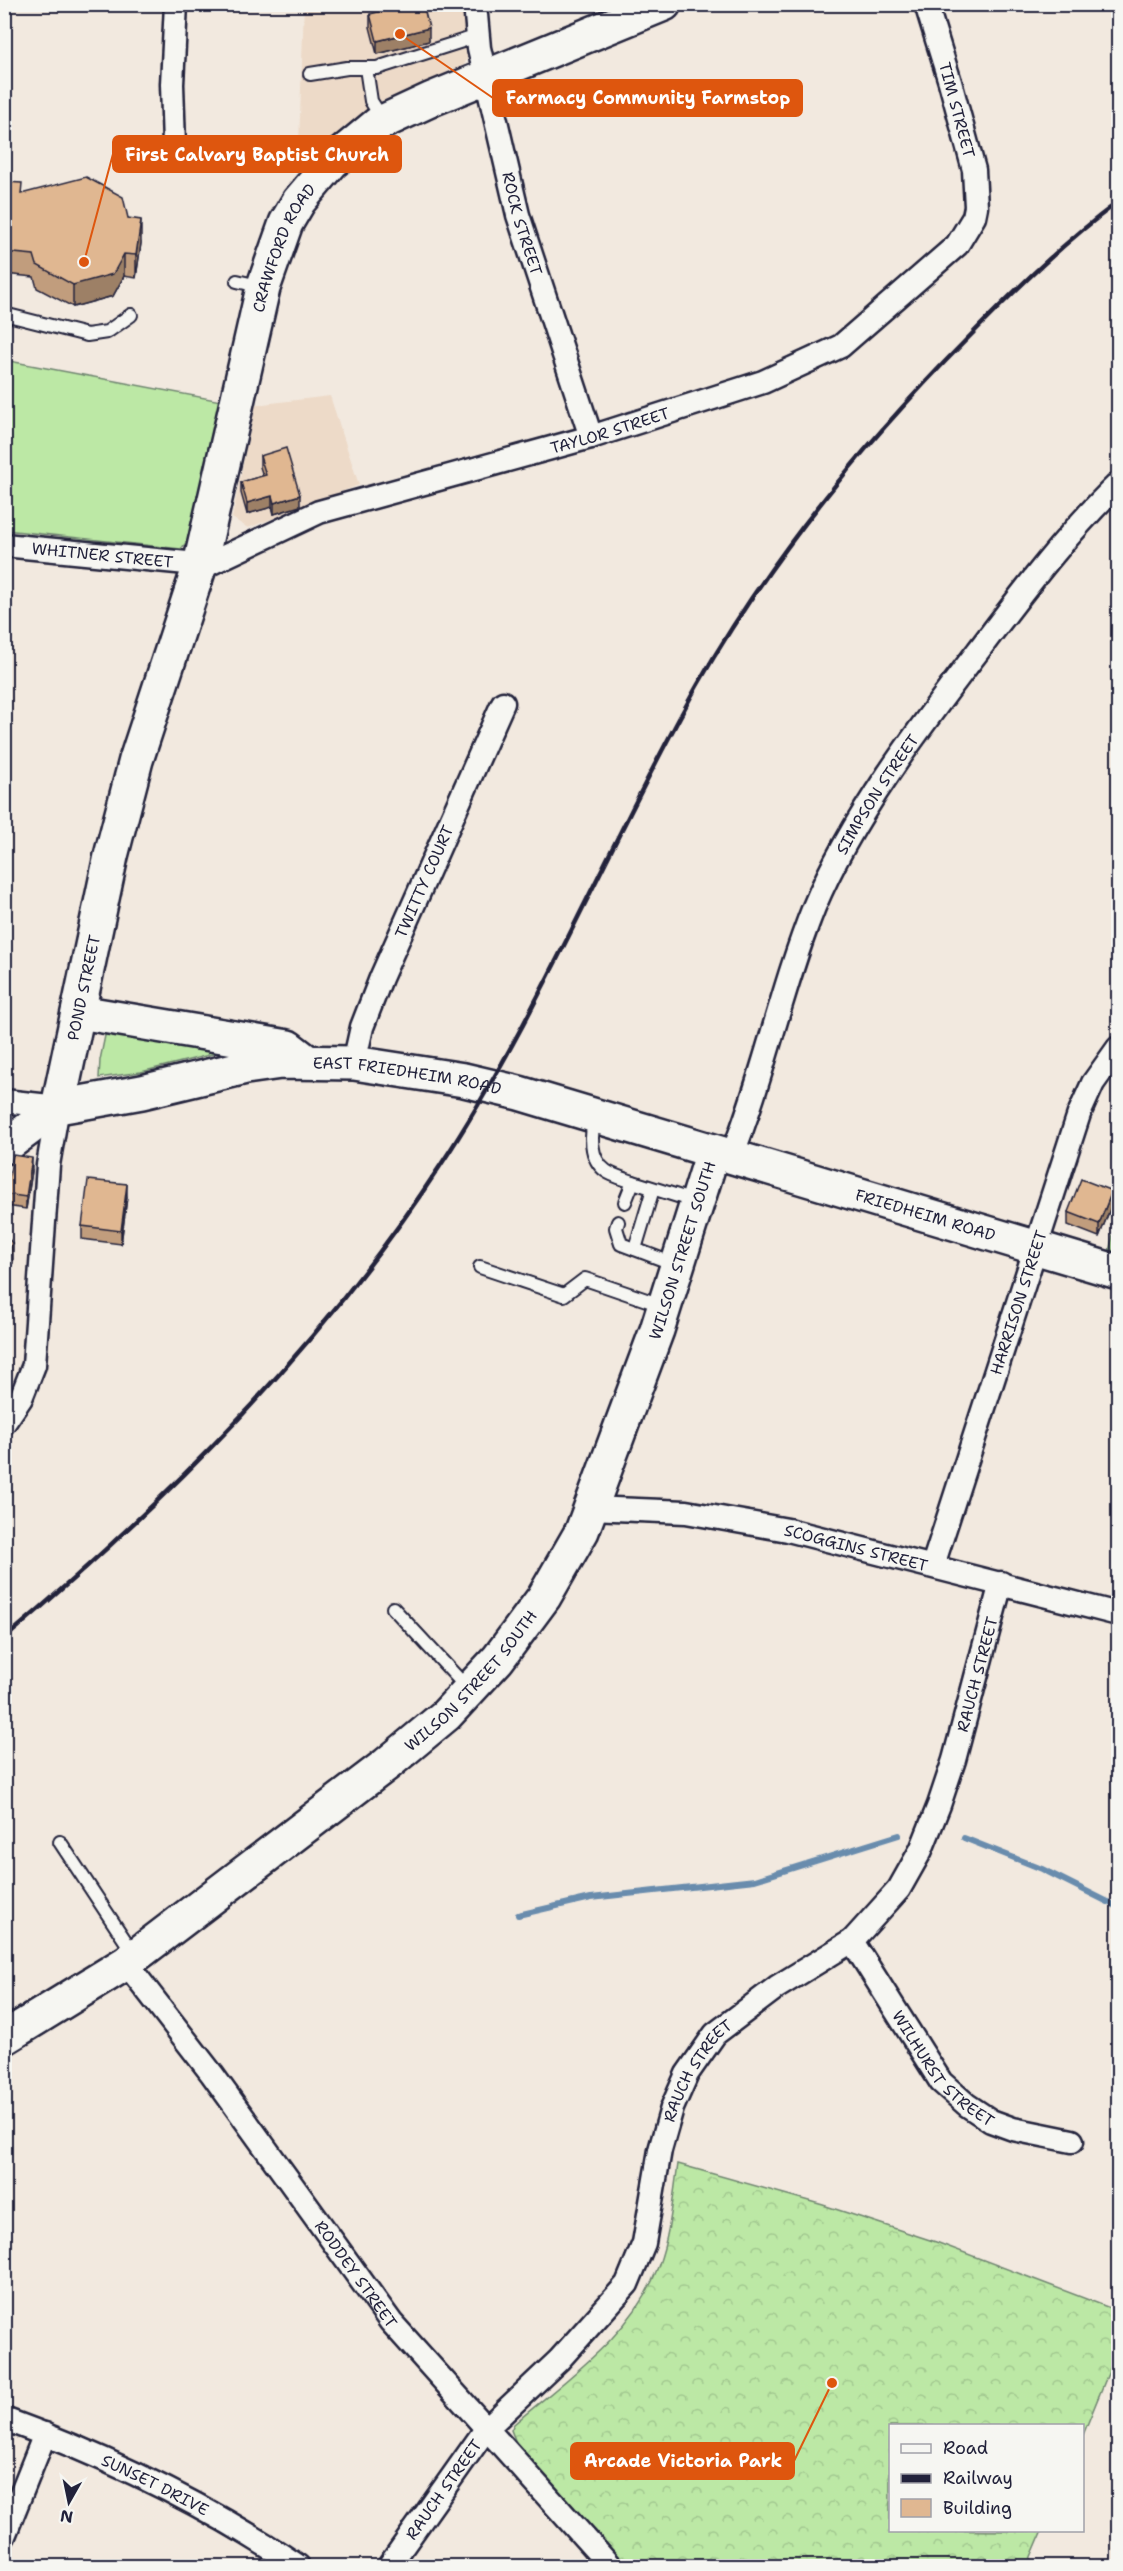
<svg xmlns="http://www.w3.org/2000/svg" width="1123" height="2571" viewBox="0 0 1123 2571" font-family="'Shantell Sans',sans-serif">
<defs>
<pattern id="forest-crowns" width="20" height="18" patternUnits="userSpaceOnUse" patternTransform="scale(1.5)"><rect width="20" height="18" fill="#bce8a5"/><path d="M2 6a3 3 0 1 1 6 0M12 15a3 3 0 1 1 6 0" fill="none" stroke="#a1c78f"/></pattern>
</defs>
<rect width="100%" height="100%" fill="#f2e9df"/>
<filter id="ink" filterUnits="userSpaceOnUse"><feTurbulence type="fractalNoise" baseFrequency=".0167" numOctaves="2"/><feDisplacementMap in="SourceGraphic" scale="12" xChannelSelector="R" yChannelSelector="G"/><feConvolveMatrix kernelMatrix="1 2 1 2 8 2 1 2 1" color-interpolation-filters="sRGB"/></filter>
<g filter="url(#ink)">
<g fill="#eddac8">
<polygon points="304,5 465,5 470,52 464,65 384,100 345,126 298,172"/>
<polygon points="330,396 359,485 248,528 232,518 255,405"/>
</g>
<g fill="#bce8a5" stroke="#6f8570" stroke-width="1.5">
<polygon points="4,360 221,401 190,538 181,549 5,530"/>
<polygon points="107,1026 225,1051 141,1072 99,1078 100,1060"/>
</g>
<g fill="url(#forest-crowns)" stroke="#6f8570" stroke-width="1.5">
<polygon points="1118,1214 1118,1259 1108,1256"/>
<path d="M678,2164L823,2205L936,2242L1118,2311V2349L1083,2435L1082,2426H890V2530L1042,2531L1027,2566H625L517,2445L511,2430L514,2424C567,2378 633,2335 658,2267C670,2235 673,2198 678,2164Z"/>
</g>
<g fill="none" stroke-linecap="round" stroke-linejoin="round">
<g stroke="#698cad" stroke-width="6">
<polyline points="964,1838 1042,1869 1118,1907"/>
<polyline points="518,1915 591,1898 755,1880 899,1835"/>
</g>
<defs>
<g id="lane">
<polyline points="366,68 371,101 383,120"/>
<polyline points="310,74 347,68 377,68 478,36"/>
<polyline points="237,281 262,287"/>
<polyline points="4,314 87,335 107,332 131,315"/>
<path d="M596,1116C590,1133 589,1159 606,1171C613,1176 625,1179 633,1182"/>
<polyline points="625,1202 633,1182 697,1202"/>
<polyline points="618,1222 616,1228 621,1244 677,1265"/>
<polyline points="635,1249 653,1189"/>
<polyline points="480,1267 564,1295 585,1279 664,1306"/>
<polyline points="393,1608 468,1689"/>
<polyline points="60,1842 134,1954"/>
</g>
<g id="street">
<path id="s1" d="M475,4L479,48L518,215L591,437"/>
<polyline points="174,145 172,84 176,4"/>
<path id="s2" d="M4,545L207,565L319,512L591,437L763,382L841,346L957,245L974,217L976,207L974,170L950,82L926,4"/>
<path id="s3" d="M354,1063L362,1027L381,978L503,703"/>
<polyline points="4,1101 58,1107 48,1165 34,1365 21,1398 4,1423"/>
<path id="s4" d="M731,1158C764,1076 781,989 814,907C851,818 920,727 978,651C1022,593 1066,534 1118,484"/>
<path id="s5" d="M590,1508L686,1512L788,1530L1118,1614"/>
<path id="s6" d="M933,1565L1079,1114L1093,1083L1118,1048"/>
<path id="s7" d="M852,1941L941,2082L967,2105L991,2121L1013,2129L1072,2141"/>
<path id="s8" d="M126,1963L212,2074L391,2322L610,2566"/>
<path id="s9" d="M4,2419C108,2457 207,2505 298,2566"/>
<polyline points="4,2536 45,2434"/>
<path id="s10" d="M389,2566L486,2429L559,2360L627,2284L644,2243L660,2150L672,2108L687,2074L715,2034L777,1987L852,1941L899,1889L921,1850L939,1805L954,1760L1001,1583"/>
</g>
<g id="secondary">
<polyline points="79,1012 288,1047 305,1060"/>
<path id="s11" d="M58,1107L111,856L136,760L200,565L263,288L286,223L299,201L332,162L378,124L432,99L664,4"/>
<path id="s12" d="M4,2038L126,1963L387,1764L446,1715L498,1659L544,1597L582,1531L657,1330L713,1152"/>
</g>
<g id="primary">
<path id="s13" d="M4,1147L58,1107L142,1092L246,1067L281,1062L354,1063L464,1080L519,1093L1118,1272"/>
</g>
</defs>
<use href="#lane" stroke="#22223b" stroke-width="16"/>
<use href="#street" stroke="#22223b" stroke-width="27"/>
<use href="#secondary" stroke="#22223b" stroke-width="38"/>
<use href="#primary" stroke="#22223b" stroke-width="38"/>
<use href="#lane" stroke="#f6f6f2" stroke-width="12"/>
<use href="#street" stroke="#f6f6f2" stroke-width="22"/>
<use href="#secondary" stroke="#f6f6f2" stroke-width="33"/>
<use href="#primary" stroke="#f6f6f2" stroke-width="33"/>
<path stroke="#22223b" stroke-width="4.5" d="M4,1639C168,1500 322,1346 440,1166C540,1014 608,844 697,686C770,557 865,442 968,338C1016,289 1064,242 1118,202"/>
</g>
<g fill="#c19d7d" stroke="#22223b" stroke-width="1.5">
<polygon points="391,4 423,4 429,41 377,54 370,27 370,14 391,9"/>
<polygon points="4,182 22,194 128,218 141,243 136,278 124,276 113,296 73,307 37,288 34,277 4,274"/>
<polygon points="260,456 300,506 274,514 272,507 247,514 241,493 241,482 263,476 260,467"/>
<polygon points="32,1171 26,1209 6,1206 6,1194"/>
<polygon points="127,1197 121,1244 82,1239 82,1226"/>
<polygon points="1112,1204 1099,1237 1068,1225 1068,1212"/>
</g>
<g fill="#9d8066" stroke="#22223b" stroke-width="1.5">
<polygon points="429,28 429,41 377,54 377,41"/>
<polygon points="141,220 141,243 136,278 136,255"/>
<polygon points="124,254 124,276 113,296 73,307 73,285"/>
<polygon points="300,495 300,506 274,514 274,503"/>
<polygon points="272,496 272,507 247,514 247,503"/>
<polygon points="32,1158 32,1171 26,1209 26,1197"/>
<polygon points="127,1184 127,1197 121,1244 121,1231"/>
<polygon points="1112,1191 1112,1204 1099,1237 1099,1224"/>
<polygon points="13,1244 13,1263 4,1269 4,1250"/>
</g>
<g fill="#e0b791" stroke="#22223b" stroke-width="1.5">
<polygon points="393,4 423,4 429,28 377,41 370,14 394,8"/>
<polygon points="86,177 123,197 128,218 141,220 136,255 124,254 113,274 73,285 37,265 34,255 4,252 4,182 22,183 21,194"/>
<polygon points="286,448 300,495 274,503 272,496 247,503 241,482 266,475 260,456"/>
<polygon points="13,1155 32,1158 26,1197 6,1194"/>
<polygon points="1081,1179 1112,1191 1099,1224 1068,1212"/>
<polygon points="88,1180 127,1184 121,1231 82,1226"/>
<polygon points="4,1233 13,1244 4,1250"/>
</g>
</g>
<g text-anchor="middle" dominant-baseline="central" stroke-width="4.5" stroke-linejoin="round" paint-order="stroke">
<g font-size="16" fill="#22223b" stroke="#f6f6f2">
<text transform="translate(957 110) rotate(75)">TIM STREET</text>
<text stroke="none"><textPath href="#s1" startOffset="225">ROCK STREET</textPath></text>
<text stroke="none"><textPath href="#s11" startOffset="890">CRAWFORD ROAD</textPath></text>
<text stroke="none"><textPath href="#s2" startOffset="630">TAYLOR STREET</textPath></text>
<text stroke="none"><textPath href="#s2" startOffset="99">WHITNER STREET</textPath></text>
<text stroke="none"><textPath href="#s4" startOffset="394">SIMPSON STREET</textPath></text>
<text stroke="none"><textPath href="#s3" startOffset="195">TWITTY COURT</textPath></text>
<text stroke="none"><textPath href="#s11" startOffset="122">POND STREET</textPath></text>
<text stroke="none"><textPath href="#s13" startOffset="422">EAST FRIEDHEIM ROAD</textPath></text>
<text stroke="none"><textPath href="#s13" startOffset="960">FRIEDHEIM ROAD</textPath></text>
<text stroke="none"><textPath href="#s12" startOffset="1076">WILSON STREET SOUTH</textPath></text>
<text stroke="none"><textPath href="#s6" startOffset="276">HARRISON STREET</textPath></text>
<text stroke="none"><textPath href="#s5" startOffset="270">SCOGGINS STREET</textPath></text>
<text stroke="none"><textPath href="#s10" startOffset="1104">RAUCH STREET</textPath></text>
<text stroke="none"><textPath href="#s12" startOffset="590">WILSON STREET SOUTH</textPath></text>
<text stroke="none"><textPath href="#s7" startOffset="158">WILHURST STREET</textPath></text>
<text stroke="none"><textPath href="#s10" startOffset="598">RAUCH STREET</textPath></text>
<text stroke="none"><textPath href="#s8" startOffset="387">RODDEY STREET</textPath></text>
<text stroke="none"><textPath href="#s9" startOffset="165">SUNSET DRIVE</textPath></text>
<text stroke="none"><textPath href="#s10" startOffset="94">RAUCH STREET</textPath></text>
</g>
</g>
<path fill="none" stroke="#de560e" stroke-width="2" d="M400 34L493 98M84 262L113 154M832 2383L794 2461"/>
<g fill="#de560e" stroke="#f6f6f2" stroke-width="2">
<circle cx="400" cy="34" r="6"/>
<circle cx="84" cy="262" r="6"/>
<circle cx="832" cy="2383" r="6"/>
</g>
<g fill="#de560e" stroke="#de560e" stroke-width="2">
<rect x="493" y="80" width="309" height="36" rx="6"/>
<rect x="113" y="136" width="288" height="36" rx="6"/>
<rect x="571" y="2443" width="223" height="36" rx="6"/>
</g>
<g font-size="18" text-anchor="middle" font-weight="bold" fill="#fff">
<text x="648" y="104">Farmacy Community Farmstop</text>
<text x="257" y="161">First Calvary Baptist Church</text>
<text x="683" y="2467">Arcade Victoria Park</text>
</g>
<rect width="1123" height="2571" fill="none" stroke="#f6f6f2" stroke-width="24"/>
<rect x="12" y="12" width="1099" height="2547" fill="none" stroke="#22223b" stroke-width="2" filter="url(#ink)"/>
<rect x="889" y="2424" width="195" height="108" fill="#f6f6f2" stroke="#a1a1a9" stroke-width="1.5"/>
<rect x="901" y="2444" width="30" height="9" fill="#f6f6f2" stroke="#a1a1a9" stroke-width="1.5"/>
<text x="943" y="2454" font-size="18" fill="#22223b">Road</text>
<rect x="901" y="2474" width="30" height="9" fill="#22223b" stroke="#a1a1a9" stroke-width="1.5"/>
<text x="943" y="2484" font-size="18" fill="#22223b">Railway</text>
<rect x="901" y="2499" width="30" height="18" fill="#e0b791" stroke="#a1a1a9" stroke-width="1.5"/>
<text x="943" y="2514" font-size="18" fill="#22223b">Building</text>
<g transform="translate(69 2502) rotate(189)" stroke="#f6f6f2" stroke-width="4.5" paint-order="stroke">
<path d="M0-4.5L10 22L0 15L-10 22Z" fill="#22223b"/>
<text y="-9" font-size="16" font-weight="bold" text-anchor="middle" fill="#22223b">N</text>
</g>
</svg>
